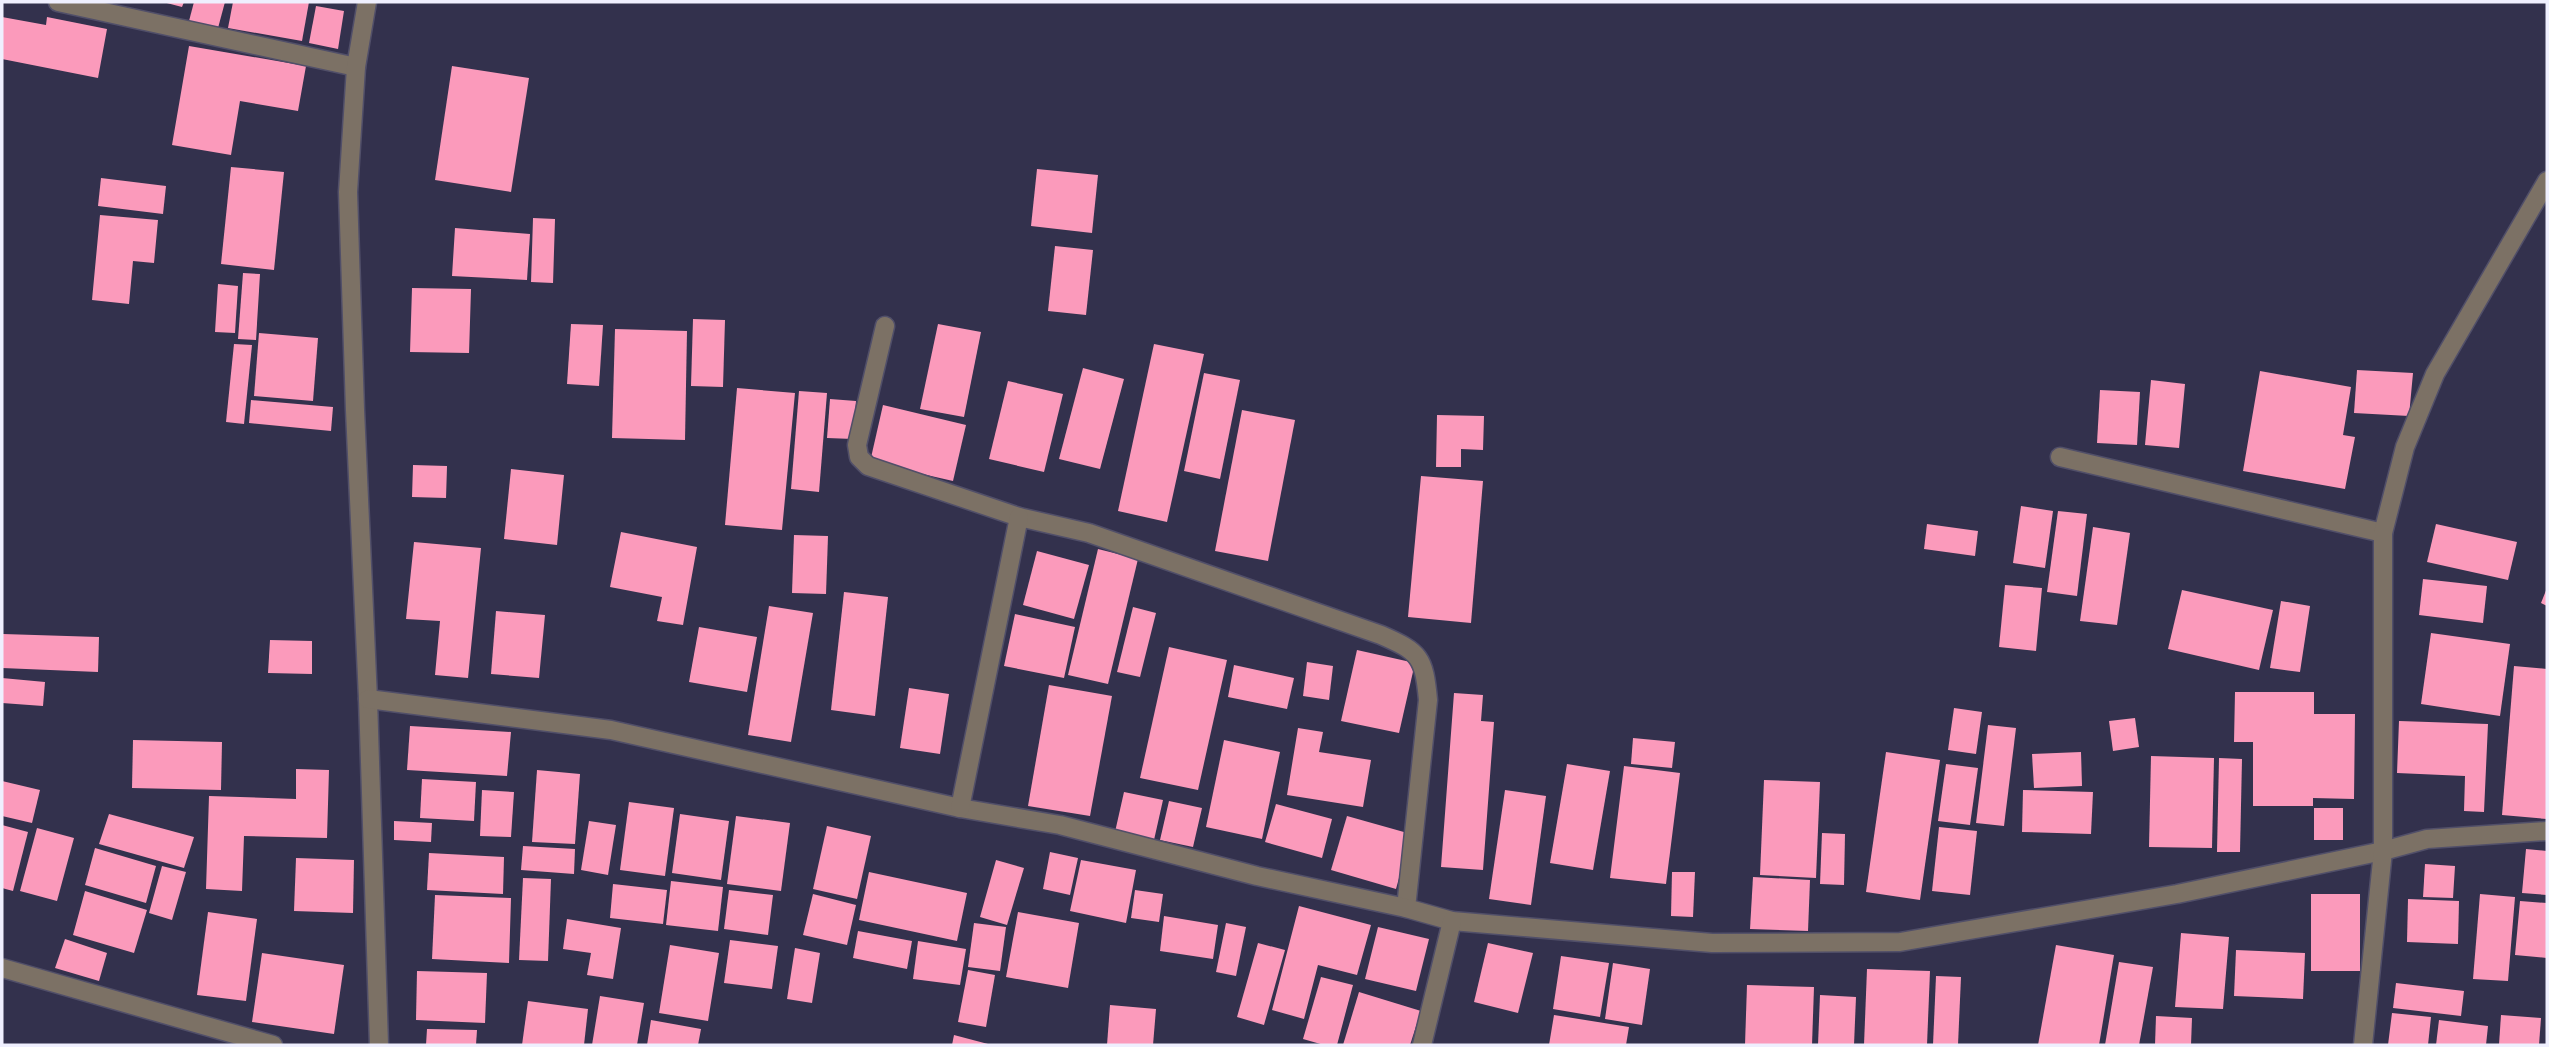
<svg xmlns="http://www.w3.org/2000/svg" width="2549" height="1047" viewBox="0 0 2549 1047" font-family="Cabin,sans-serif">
<rect width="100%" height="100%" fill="#33314d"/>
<g fill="#fb9abb">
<polygon points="163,2 184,2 182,7"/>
<polygon points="194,2 225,2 218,28 189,21"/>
<polygon points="233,2 309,2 302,41 228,28"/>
<polygon points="316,6 344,11 338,49 309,43"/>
<polygon points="2,17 46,25 47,17 107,29 98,78 2,59"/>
<polygon points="189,46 306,66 298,111 240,101 231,155 172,145"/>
<polygon points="452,66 529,78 511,192 435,180"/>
<polygon points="231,167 284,172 274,270 221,264"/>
<polygon points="1037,169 1098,175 1092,233 1031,226"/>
<polygon points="101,178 166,186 163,214 98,206"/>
<polygon points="100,215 158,220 154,263 133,261 129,304 92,300"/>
<polygon points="533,218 555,219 553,283 531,282"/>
<polygon points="455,228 530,234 527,280 452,276"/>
<polygon points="1055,246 1093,250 1086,315 1048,311"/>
<polygon points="243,273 260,274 256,340 238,339"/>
<polygon points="218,284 238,286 235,333 215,332"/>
<polygon points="412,288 471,289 469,353 410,352"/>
<polygon points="693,319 725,320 723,387 691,386"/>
<polygon points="571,324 603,325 599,386 567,384"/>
<polygon points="938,324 981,332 964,417 920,409"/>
<polygon points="615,329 687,331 685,440 612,438"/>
<polygon points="259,333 318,338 313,401 254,396"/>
<polygon points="234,344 252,345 244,424 226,422"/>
<polygon points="1154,344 1204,354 1167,522 1118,511"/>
<polygon points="1083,368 1124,379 1100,469 1059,459"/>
<polygon points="2357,370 2413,373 2409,416 2354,413"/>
<polygon points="2260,371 2351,387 2343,435 2355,437 2345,489 2243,471"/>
<polygon points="1204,373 1240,380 1220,479 1184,471"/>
<polygon points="2151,380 2185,384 2179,448 2145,445"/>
<polygon points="1008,381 1063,394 1044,472 989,459"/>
<polygon points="737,388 795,393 782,530 725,525"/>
<polygon points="2100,390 2140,392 2137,445 2097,443"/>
<polygon points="799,391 827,393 819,492 791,489"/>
<polygon points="830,399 856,401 853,439 827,438"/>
<polygon points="251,400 333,407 331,431 249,423"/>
<polygon points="883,405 966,425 953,481 870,462"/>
<polygon points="1242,410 1295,420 1268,561 1215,551"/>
<polygon points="1437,415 1484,416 1483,450 1461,449 1461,467 1436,467"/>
<polygon points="413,465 447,466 446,498 412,497"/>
<polygon points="511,469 564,475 557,545 504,539"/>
<polygon points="1421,476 1483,481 1471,623 1408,617"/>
<polygon points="2021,506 2053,511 2045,568 2013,563"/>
<polygon points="2058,511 2087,514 2077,596 2047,592"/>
<polygon points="1927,524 1978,531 1975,556 1924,549"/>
<polygon points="2436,524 2517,542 2508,580 2427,562"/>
<polygon points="2093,527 2130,533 2117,625 2080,621"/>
<polygon points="621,532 697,547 683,625 657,621 662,597 610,587"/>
<polygon points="794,535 828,536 826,594 792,593"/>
<polygon points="414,542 481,548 468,678 435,675 440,621 406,619"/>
<polygon points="1098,549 1138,559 1108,684 1068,675"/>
<polygon points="1037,551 1089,565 1074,619 1023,605"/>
<polygon points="2423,579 2487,586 2483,623 2419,615"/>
<polygon points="2005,585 2042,588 2036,651 1999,647"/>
<polygon points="2547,588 2547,606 2541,603"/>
<polygon points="2182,590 2273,610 2259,670 2168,649"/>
<polygon points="844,592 888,597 875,716 831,710"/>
<polygon points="2281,601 2310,606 2300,672 2270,668"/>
<polygon points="769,606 813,613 791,742 748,735"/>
<polygon points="1133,607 1156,613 1140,677 1117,672"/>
<polygon points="496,611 545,615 539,678 491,674"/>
<polygon points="1015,614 1075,627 1064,678 1004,666"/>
<polygon points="699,627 757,637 747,692 689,682"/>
<polygon points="2431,633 2510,644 2500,716 2421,704"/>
<polygon points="3,634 99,637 98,672 2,668"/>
<polygon points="270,640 312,641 312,674 268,673"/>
<polygon points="1169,647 1227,660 1198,790 1140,778"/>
<polygon points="1357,650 1415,663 1399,733 1341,721"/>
<polygon points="1307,662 1333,666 1329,700 1303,696"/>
<polygon points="1234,665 1294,678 1287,709 1228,697"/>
<polygon points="2514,666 2547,669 2547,819 2502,815"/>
<polygon points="2,678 45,682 43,706 2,703"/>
<polygon points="1049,685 1112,696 1090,816 1028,806"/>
<polygon points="909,688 949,694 940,754 900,748"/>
<polygon points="2235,692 2314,692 2314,714 2355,714 2354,799 2313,798 2313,806 2253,806 2253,742 2234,742"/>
<polygon points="1454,693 1483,695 1481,721 1494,722 1483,870 1441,867"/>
<polygon points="1954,708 1982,712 1976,754 1948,750"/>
<polygon points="2135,718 2139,747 2113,751 2109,721"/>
<polygon points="2399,721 2488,724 2484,812 2464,811 2465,776 2397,773"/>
<polygon points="1988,725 2016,728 2004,826 1976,823"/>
<polygon points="410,726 511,732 507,776 407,770"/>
<polygon points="1298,728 1323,732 1319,752 1371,760 1363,807 1287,795"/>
<polygon points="1633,738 1675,742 1672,768 1631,764"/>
<polygon points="133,740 222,742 221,790 132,788"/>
<polygon points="1224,740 1280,752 1262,839 1206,827"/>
<polygon points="1886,752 1940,760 1920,900 1866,892"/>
<polygon points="2081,752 2082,786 2034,788 2032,754"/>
<polygon points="2151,756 2214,758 2212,848 2149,847"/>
<polygon points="2219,758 2242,759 2240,852 2217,852"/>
<polygon points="1567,764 1610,771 1593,870 1550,863"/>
<polygon points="1946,764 1978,768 1970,825 1938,821"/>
<polygon points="1624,766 1680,773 1666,884 1610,878"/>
<polygon points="296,769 329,770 327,838 244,836 242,891 206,889 209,796 296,799"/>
<polygon points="537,770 580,774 575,844 532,842"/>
<polygon points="422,779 476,782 474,821 420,818"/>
<polygon points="1764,780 1820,782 1816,878 1760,875"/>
<polygon points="2,781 40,790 32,823 2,816"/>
<polygon points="482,790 514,792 511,837 480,836"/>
<polygon points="1505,790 1546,796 1531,905 1489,899"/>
<polygon points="2023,790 2093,792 2091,834 2022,832"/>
<polygon points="1124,792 1163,800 1154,840 1115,832"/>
<polygon points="1169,801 1202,808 1193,847 1160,840"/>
<polygon points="629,802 674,808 665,876 620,870"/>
<polygon points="1276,804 1332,819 1322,858 1265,842"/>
<rect x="2314" y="808" width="29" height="32"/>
<polygon points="109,814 194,837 184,868 99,844"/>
<polygon points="680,814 729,821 721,880 672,873"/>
<polygon points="736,816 790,823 781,891 727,884"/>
<polygon points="1347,816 1411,834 1396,889 1331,870"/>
<polygon points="394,821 432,823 431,842 394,840"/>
<polygon points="589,821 616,825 608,875 581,870"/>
<polygon points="2,825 28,832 13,891 2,888"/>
<polygon points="827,826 871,836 857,899 813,889"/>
<polygon points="1939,827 1977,831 1970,895 1932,891"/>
<polygon points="37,828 74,838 57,901 20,891"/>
<polygon points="1822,833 1845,834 1844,885 1820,884"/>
<polygon points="523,846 575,849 574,874 521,870"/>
<polygon points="95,848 156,866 146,903 85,885"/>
<polygon points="2526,849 2547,851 2547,895 2522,893"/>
<polygon points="1050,852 1078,858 1070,895 1043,889"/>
<polygon points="429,853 504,857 503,894 427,890"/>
<polygon points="296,858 354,860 353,913 294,911"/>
<polygon points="996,860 1024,868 1007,925 980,917"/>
<polygon points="1081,860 1136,870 1126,923 1070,911"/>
<polygon points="2425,864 2455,866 2453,898 2423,897"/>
<polygon points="162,866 186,872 172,920 149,913"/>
<polygon points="869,872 967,893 957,941 859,920"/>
<polygon points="1672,872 1695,872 1693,917 1671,916"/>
<polygon points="1753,877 1810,880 1808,931 1750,929"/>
<polygon points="523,878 551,879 548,961 519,960"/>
<polygon points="671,881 723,887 718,931 666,925"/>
<polygon points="613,884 667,890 663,924 610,918"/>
<polygon points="729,890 773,895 768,935 724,929"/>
<polygon points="1135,890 1163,894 1159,922 1131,918"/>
<polygon points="85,891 147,910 134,953 73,935"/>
<polygon points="813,894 856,905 847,945 803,935"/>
<rect x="2311" y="894" width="49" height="77"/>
<polygon points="2480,894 2515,897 2508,981 2473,979"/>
<polygon points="435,895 511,898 509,963 432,959"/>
<polygon points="2408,899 2459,901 2458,944 2407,942"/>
<polygon points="2520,901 2547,903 2547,958 2515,955"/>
<polygon points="1299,906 1371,925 1357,975 1318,965 1304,1019 1272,1010"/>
<polygon points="208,912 257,919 246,1001 197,995"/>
<polygon points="1018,912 1079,923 1068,988 1006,977"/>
<polygon points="1164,916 1218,925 1213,959 1160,951"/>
<polygon points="567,919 621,928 613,979 587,975 591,953 563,949"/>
<polygon points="974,923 1006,927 1000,971 968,967"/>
<polygon points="1226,923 1246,927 1236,976 1216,972"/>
<polygon points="1378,927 1429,939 1416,991 1365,979"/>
<polygon points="858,931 912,941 907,969 853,958"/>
<polygon points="2181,933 2229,937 2223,1009 2175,1007"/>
<polygon points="65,939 107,953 99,981 55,968"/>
<polygon points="730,940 778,946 772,989 724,983"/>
<polygon points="918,941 966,949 960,985 913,979"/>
<polygon points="1258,943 1285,950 1264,1025 1237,1017"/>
<polygon points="1488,943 1533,953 1518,1013 1474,1002"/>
<polygon points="670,945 719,953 708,1021 659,1013"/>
<polygon points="2056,945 2114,955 2099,1045 2038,1045"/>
<polygon points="795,948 820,953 812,1003 787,999"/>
<polygon points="2236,950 2305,953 2303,999 2234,996"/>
<polygon points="262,953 344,965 334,1034 252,1022"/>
<polygon points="1561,956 1609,963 1600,1017 1553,1009"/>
<polygon points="2119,962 2153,967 2139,1045 2105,1045"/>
<polygon points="1613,963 1650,969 1642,1025 1605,1019"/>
<polygon points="1867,969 1930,971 1927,1045 1864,1045"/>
<polygon points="968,970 995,975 986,1027 958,1022"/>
<polygon points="417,971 487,973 485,1023 416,1020"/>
<polygon points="1936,976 1961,977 1958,1045 1933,1045"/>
<polygon points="1321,977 1353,985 1337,1045 1324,1045 1303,1039"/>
<polygon points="2396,983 2464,991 2461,1016 2393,1008"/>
<polygon points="1747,985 1814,987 1812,1045 1745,1045"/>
<polygon points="1359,992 1421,1011 1410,1045 1343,1045"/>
<polygon points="1820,995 1856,997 1854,1045 1818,1045"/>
<polygon points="600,996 644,1003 637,1045 592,1045"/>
<polygon points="528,1001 588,1009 584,1045 522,1045"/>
<polygon points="1110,1005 1156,1009 1153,1045 1107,1045"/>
<polygon points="2392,1013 2431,1017 2428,1045 2388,1045"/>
<polygon points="1554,1015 1629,1027 1626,1045 1549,1045"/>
<polygon points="2501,1015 2541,1018 2539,1045 2499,1045"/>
<polygon points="2156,1016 2192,1018 2191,1045 2155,1045"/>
<polygon points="651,1020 701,1029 698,1045 647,1045"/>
<polygon points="2439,1020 2488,1026 2486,1045 2436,1045"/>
<polygon points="427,1029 477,1030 476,1045 426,1045"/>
<polygon points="954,1035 988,1044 987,1045 952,1045"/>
</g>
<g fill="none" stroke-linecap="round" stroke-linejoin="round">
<defs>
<g id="street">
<polyline points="58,2 356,67"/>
<polyline points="367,2 356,67 348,192 355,410 368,699 379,1045"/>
<path d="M885,326L857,445L859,457L868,466L1019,517L1089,533L1381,635C1420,652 1424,657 1428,700L1406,908"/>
<polyline points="2060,457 2383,533"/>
<polyline points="368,699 611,730 960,808 1060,825 1257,876 1406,908 1452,921 1712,943 1900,942 2177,894 2383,851 2427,839 2547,831"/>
<polyline points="960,808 1019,517"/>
<polyline points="2,968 273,1045"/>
<polyline points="1422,1045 1452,921"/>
<polyline points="2363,1045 2383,851 2383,533 2405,447 2435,374 2547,181"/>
</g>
</defs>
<use href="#street" stroke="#514f69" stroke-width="21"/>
<use href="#street" stroke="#7c7165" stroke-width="18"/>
</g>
<rect width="2549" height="1047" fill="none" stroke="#efeffe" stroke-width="7"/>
</svg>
